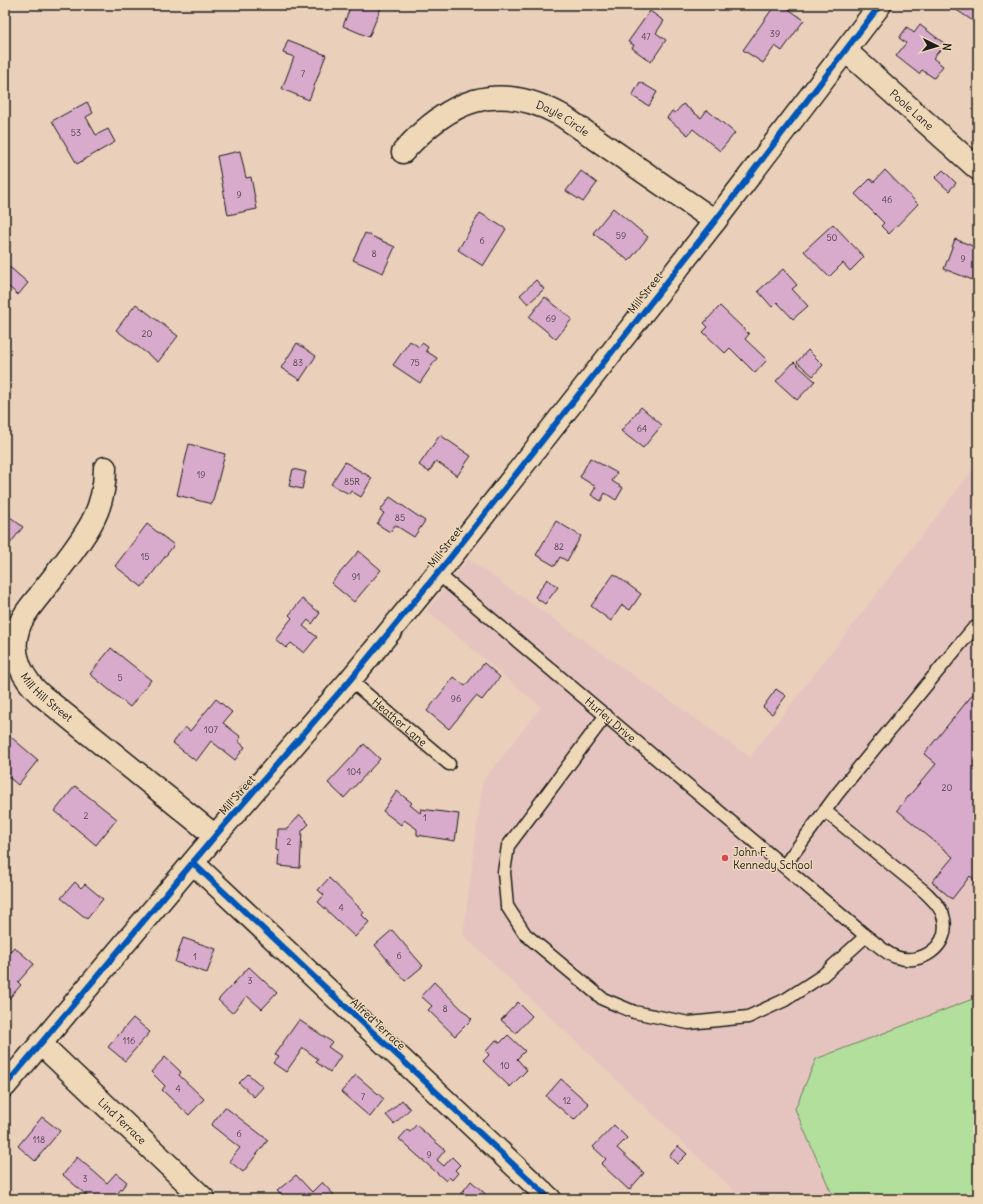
<svg xmlns="http://www.w3.org/2000/svg" width="983" height="1204" viewBox="0 0 983 1204" font-family="Delius,sans-serif">
<rect width="100%" height="100%" fill="#eacfbb"/>
<filter id="ink" filterUnits="userSpaceOnUse"><feTurbulence type="fractalNoise" baseFrequency=".025" numOctaves="2"/><feDisplacementMap in="SourceGraphic" scale="8" xChannelSelector="R" yChannelSelector="G"/><feConvolveMatrix kernelMatrix="1 2 1 2 8 2 1 2 1" color-interpolation-filters="sRGB"/></filter>
<g filter="url(#ink)">
<polygon fill="#e5c4c0" points="978,463 978,1199 743,1199 463,935 483,781 541,707 427,611 468,559 750,757"/>
<polygon fill="#b3df9d" stroke="#687e5c" points="978,997 978,1199 834,1199 795,1109 816,1059"/>
<g fill="#d8aacb" stroke="#1c1c1c">
<polygon points="351,5 382,5 369,37 343,26"/>
<polygon points="775,5 783,5 804,20 782,51 775,46 763,63 743,50"/>
<polygon points="949,5 978,5 978,20 976,23"/>
<polygon points="650,11 664,21 656,33 666,40 651,62 632,48 634,45 628,42"/>
<polygon points="920,25 945,44 933,58 943,66 934,78 922,70 919,74 896,56 906,43 899,38 907,27 914,33"/>
<polygon points="288,40 326,55 309,100 282,89 294,57 283,53"/>
<polygon points="640,82 657,92 649,106 632,96"/>
<polygon points="87,102 93,113 86,117 96,135 108,129 115,142 77,164 52,121"/>
<polygon points="683,104 701,118 707,110 735,133 720,151 693,129 688,135 667,118 672,111 675,113"/>
<polygon points="240,151 246,178 251,177 257,209 228,215 217,156"/>
<polygon points="885,170 918,204 889,234 881,226 884,223 855,194 870,179 874,182"/>
<polygon points="943,170 956,183 949,191 935,178"/>
<polygon points="581,171 597,183 583,202 566,191"/>
<polygon points="613,208 648,237 629,261 593,233"/>
<polygon points="480,213 506,229 483,266 458,250"/>
<polygon points="833,224 864,257 850,271 843,263 829,277 804,251"/>
<polygon points="365,233 395,247 383,273 353,260"/>
<polygon points="955,239 978,248 978,282 944,269"/>
<polygon points="5,263 28,283 18,295 9,287 5,292"/>
<polygon points="783,269 797,285 792,289 808,306 793,319 777,302 772,307 758,291"/>
<polygon points="536,280 544,289 528,304 520,295"/>
<polygon points="545,297 572,319 556,339 529,317"/>
<polygon points="136,304 178,336 158,362 116,330"/>
<polygon points="720,306 749,334 745,339 767,360 755,373 730,348 725,353 703,332 708,327 704,323"/>
<polygon points="410,341 419,347 422,343 428,347 426,351 437,358 420,383 393,365"/>
<polygon points="297,343 316,356 300,380 281,368"/>
<polygon points="808,350 823,365 813,376 797,362"/>
<polygon points="794,362 815,381 797,400 776,381"/>
<polygon points="641,407 662,425 643,448 621,431"/>
<polygon points="440,435 471,456 457,476 436,461 429,472 419,465"/>
<polygon points="189,444 225,454 212,504 177,495"/>
<polygon points="590,458 617,473 612,481 623,488 616,500 605,493 601,501 591,495 596,487 580,477"/>
<polygon points="345,462 372,478 361,497 351,491 349,494 331,484"/>
<polygon points="293,469 306,472 302,489 289,486"/>
<polygon points="390,497 425,521 414,537 395,525 390,532 377,524 384,513 380,511"/>
<polygon points="5,513 23,527 5,550"/>
<polygon points="556,521 581,536 567,561 560,557 555,566 536,555"/>
<polygon points="147,524 174,545 142,587 115,566"/>
<polygon points="359,551 381,570 354,602 331,583"/>
<polygon points="614,574 641,594 630,610 622,605 611,621 591,606"/>
<polygon points="547,579 558,587 545,604 535,597"/>
<polygon points="302,599 320,613 312,624 308,620 303,626 317,637 304,653 291,643 286,648 275,639 292,618 289,615"/>
<polygon points="111,648 151,680 130,707 90,674"/>
<polygon points="484,663 500,677 482,700 476,696 449,729 427,711 454,677 465,686"/>
<polygon points="978,688 978,883 970,876 952,899 932,882 953,857 897,810 936,764 924,754"/>
<polygon points="776,689 786,696 772,714 763,707"/>
<polygon points="216,699 232,712 223,723 241,737 238,741 245,747 235,760 211,741 196,761 173,743 185,727 190,731"/>
<polygon points="5,732 38,760 18,785 5,774"/>
<polygon points="364,744 380,759 344,798 328,783"/>
<polygon points="75,786 117,819 96,845 55,811"/>
<polygon points="397,791 412,803 410,805 420,813 421,809 459,814 455,841 417,835 417,829 404,820 401,825 383,811"/>
<polygon points="300,815 309,824 302,831 300,868 278,866 279,851 276,850 277,829 287,829"/>
<polygon points="329,878 364,912 362,915 369,922 355,937 318,902 324,895 318,890"/>
<polygon points="75,882 81,888 85,884 103,899 87,919 61,898"/>
<polygon points="392,930 423,966 405,981 375,945"/>
<polygon points="183,938 216,949 207,973 175,962"/>
<polygon points="14,947 34,964 18,982 21,985 5,1003 5,957"/>
<polygon points="249,967 277,993 262,1009 247,996 232,1013 218,1000"/>
<polygon points="434,982 472,1019 455,1036 428,1010 432,1006 421,996"/>
<polygon points="518,1002 532,1016 516,1033 501,1020"/>
<polygon points="133,1018 150,1032 125,1061 108,1047"/>
<polygon points="299,1020 332,1042 328,1047 341,1056 330,1072 316,1062 318,1059 303,1048 286,1072 273,1063 278,1057 274,1055"/>
<polygon points="508,1035 525,1051 517,1059 527,1070 510,1087 483,1061 489,1055 486,1051 496,1040 500,1043"/>
<polygon points="165,1057 181,1072 179,1075 204,1099 189,1115 162,1090 165,1086 151,1072"/>
<polygon points="248,1074 263,1087 254,1097 239,1083"/>
<polygon points="356,1075 384,1099 370,1117 341,1092"/>
<polygon points="561,1079 589,1104 574,1120 546,1096"/>
<polygon points="402,1100 410,1109 394,1124 386,1115"/>
<polygon points="225,1107 268,1140 243,1172 229,1161 240,1148 211,1125"/>
<polygon points="42,1117 60,1131 35,1161 18,1146"/>
<polygon points="416,1125 445,1150 437,1160 444,1166 452,1157 460,1165 455,1170 458,1173 452,1180 449,1177 446,1181 399,1139 407,1130 410,1132"/>
<polygon points="614,1125 627,1138 617,1148 644,1173 629,1190 601,1164 606,1159 593,1147"/>
<polygon points="678,1146 687,1154 677,1164 669,1156"/>
<polygon points="77,1157 107,1183 116,1173 127,1182 113,1199 91,1199 63,1175"/>
<polygon points="296,1175 312,1192 322,1182 334,1195 330,1199 285,1199 277,1191"/>
<polygon points="471,1181 491,1199 457,1199"/>
</g>
<g fill="none" stroke-linecap="round" stroke-linejoin="round">
<defs>
<g id="service">
<path id="s1" d="M437,573L866,936C875,942 886,954 896,957C920,966 950,947 944,919C942,908 933,900 925,892L825,811"/>
<path id="s2" d="M350,680L449,764"/>
<polyline points="606,715 508,846 504,872 507,906 525,934 603,999 634,1012 689,1023 748,1017 785,1000 822,976 866,936"/>
<polyline points="784,866 838,793 956,649 973,629 978,626"/>
</g>
<g id="minor">
<path id="s3" d="M846,51L978,169"/>
<path id="s4" d="M403,152C449,100 496,80 561,115L715,221"/>
<path id="s5" d="M105,468C105,488 101,506 91,524C77,549 56,573 39,596C31,606 21,617 18,630C10,655 23,679 41,695L215,836"/>
<polyline points="193,863 550,1199"/>
<path id="s6" d="M41,1044L204,1199"/>
</g>
<polyline id="tertiary" points="5,1086 215,836 350,680 450,558 715,221 880,5"/>
</defs>
<use href="#service" stroke="#1c1c1c" stroke-width="15"/>
<use href="#minor" stroke="#1c1c1c" stroke-width="25"/>
<use href="#tertiary" stroke="#1c1c1c" stroke-width="25"/>
<use href="#service" stroke="#efd8b7" stroke-width="12"/>
<use href="#minor" stroke="#efd8b7" stroke-width="22"/>
<use href="#tertiary" stroke="#efd8b7" stroke-width="22"/>
<defs>
<g id="cycleway">
<polyline points="193,863 550,1199"/>
<polyline points="5,1086 215,836 350,680 450,558 715,221 880,5"/>
</g>
</defs>
<use href="#cycleway" stroke="#efd8b7" stroke-width="8"/>
<use href="#cycleway" stroke="#0057b8" stroke-width="6"/>
</g>
</g>
<circle fill="#d1495b" stroke="#efd8b7" stroke-width="1.5" cx="725" cy="858" r="4"/>
<g text-anchor="middle" dominant-baseline="central" stroke-width="3" stroke-linejoin="round" paint-order="stroke">
<g font-size="9" fill="#4b4048">
<text x="775" y="33">39</text>
<text x="646" y="36">47</text>
<text x="303" y="73">7</text>
<text x="76" y="132">53</text>
<text x="239" y="194">9</text>
<text x="887" y="199">46</text>
<text x="621" y="235">59</text>
<text x="832" y="237">50</text>
<text x="482" y="240">6</text>
<text x="374" y="253">8</text>
<text x="963" y="258">9</text>
<text x="551" y="318">69</text>
<text x="147" y="333">20</text>
<text x="298" y="362">83</text>
<text x="415" y="362">75</text>
<text x="642" y="428">64</text>
<text x="201" y="474">19</text>
<text x="352" y="481">85R</text>
<text x="400" y="517">85</text>
<text x="559" y="546">82</text>
<text x="145" y="556">15</text>
<text x="356" y="576">91</text>
<text x="120" y="677">5</text>
<text x="456" y="698">96</text>
<text x="211" y="729">107</text>
<text x="354" y="771">104</text>
<text x="947" y="787">20</text>
<text x="86" y="815">2</text>
<text x="425" y="817">1</text>
<text x="289" y="841">2</text>
<text x="341" y="907">4</text>
<text x="399" y="955">6</text>
<text x="195" y="956">1</text>
<text x="250" y="980">3</text>
<text x="445" y="1008">8</text>
<text x="129" y="1040">116</text>
<text x="505" y="1065">10</text>
<text x="178" y="1088">4</text>
<text x="363" y="1096">7</text>
<text x="567" y="1100">12</text>
<text x="239" y="1133">6</text>
<text x="39" y="1139">118</text>
<text x="429" y="1154">9</text>
<text x="85" y="1178">3</text>
</g>
<g font-size="11" fill="#1c1c1c" stroke="#efd8b7">
<text stroke="none"><textPath href="#s3" startOffset="88">Poole Lane</textPath></text>
<text stroke="none"><textPath href="#s4" startOffset="182">Dayle Circle</textPath></text>
<text transform="translate(645 293) rotate(-52)">Mill Street</text>
<text transform="translate(445 547) rotate(-52)">Mill Street</text>
<text stroke="none"><textPath href="#s5" startOffset="266">Mill Hill Street</textPath></text>
<text stroke="none"><textPath href="#s1" startOffset="227">Hurley Drive</textPath></text>
<text stroke="none"><textPath href="#s2" startOffset="65">Heather Lane</textPath></text>
<text transform="translate(237 795) rotate(-49)">Mill Street</text>
<text transform="translate(378 1024) rotate(43)">Alfred Terrace</text>
<text stroke="none"><textPath href="#s6" startOffset="112">Lind Terrace</textPath></text>
</g>
<g font-size="11" fill="#1c1c1c" stroke="#efd8b7" text-anchor="start">
<text x="733" y="852">John F.<tspan x="733" dy="13">Kennedy School</tspan></text>
</g>
</g>
<rect width="983" height="1204" fill="none" stroke="#efd8b7" stroke-width="20"/>
<rect x="10" y="10" width="963" height="1184" fill="none" stroke="#1c1c1c" stroke-width="1.5" filter="url(#ink)"/>
<g transform="translate(937 46) rotate(95)" stroke="#efd8b7" stroke-width="3" paint-order="stroke">
<path d="M0-3L7 15L0 10L-7 15Z" fill="#1c1c1c"/>
<text y="-6" font-size="11" font-weight="bold" text-anchor="middle" fill="#1c1c1c">N</text>
</g>
</svg>
